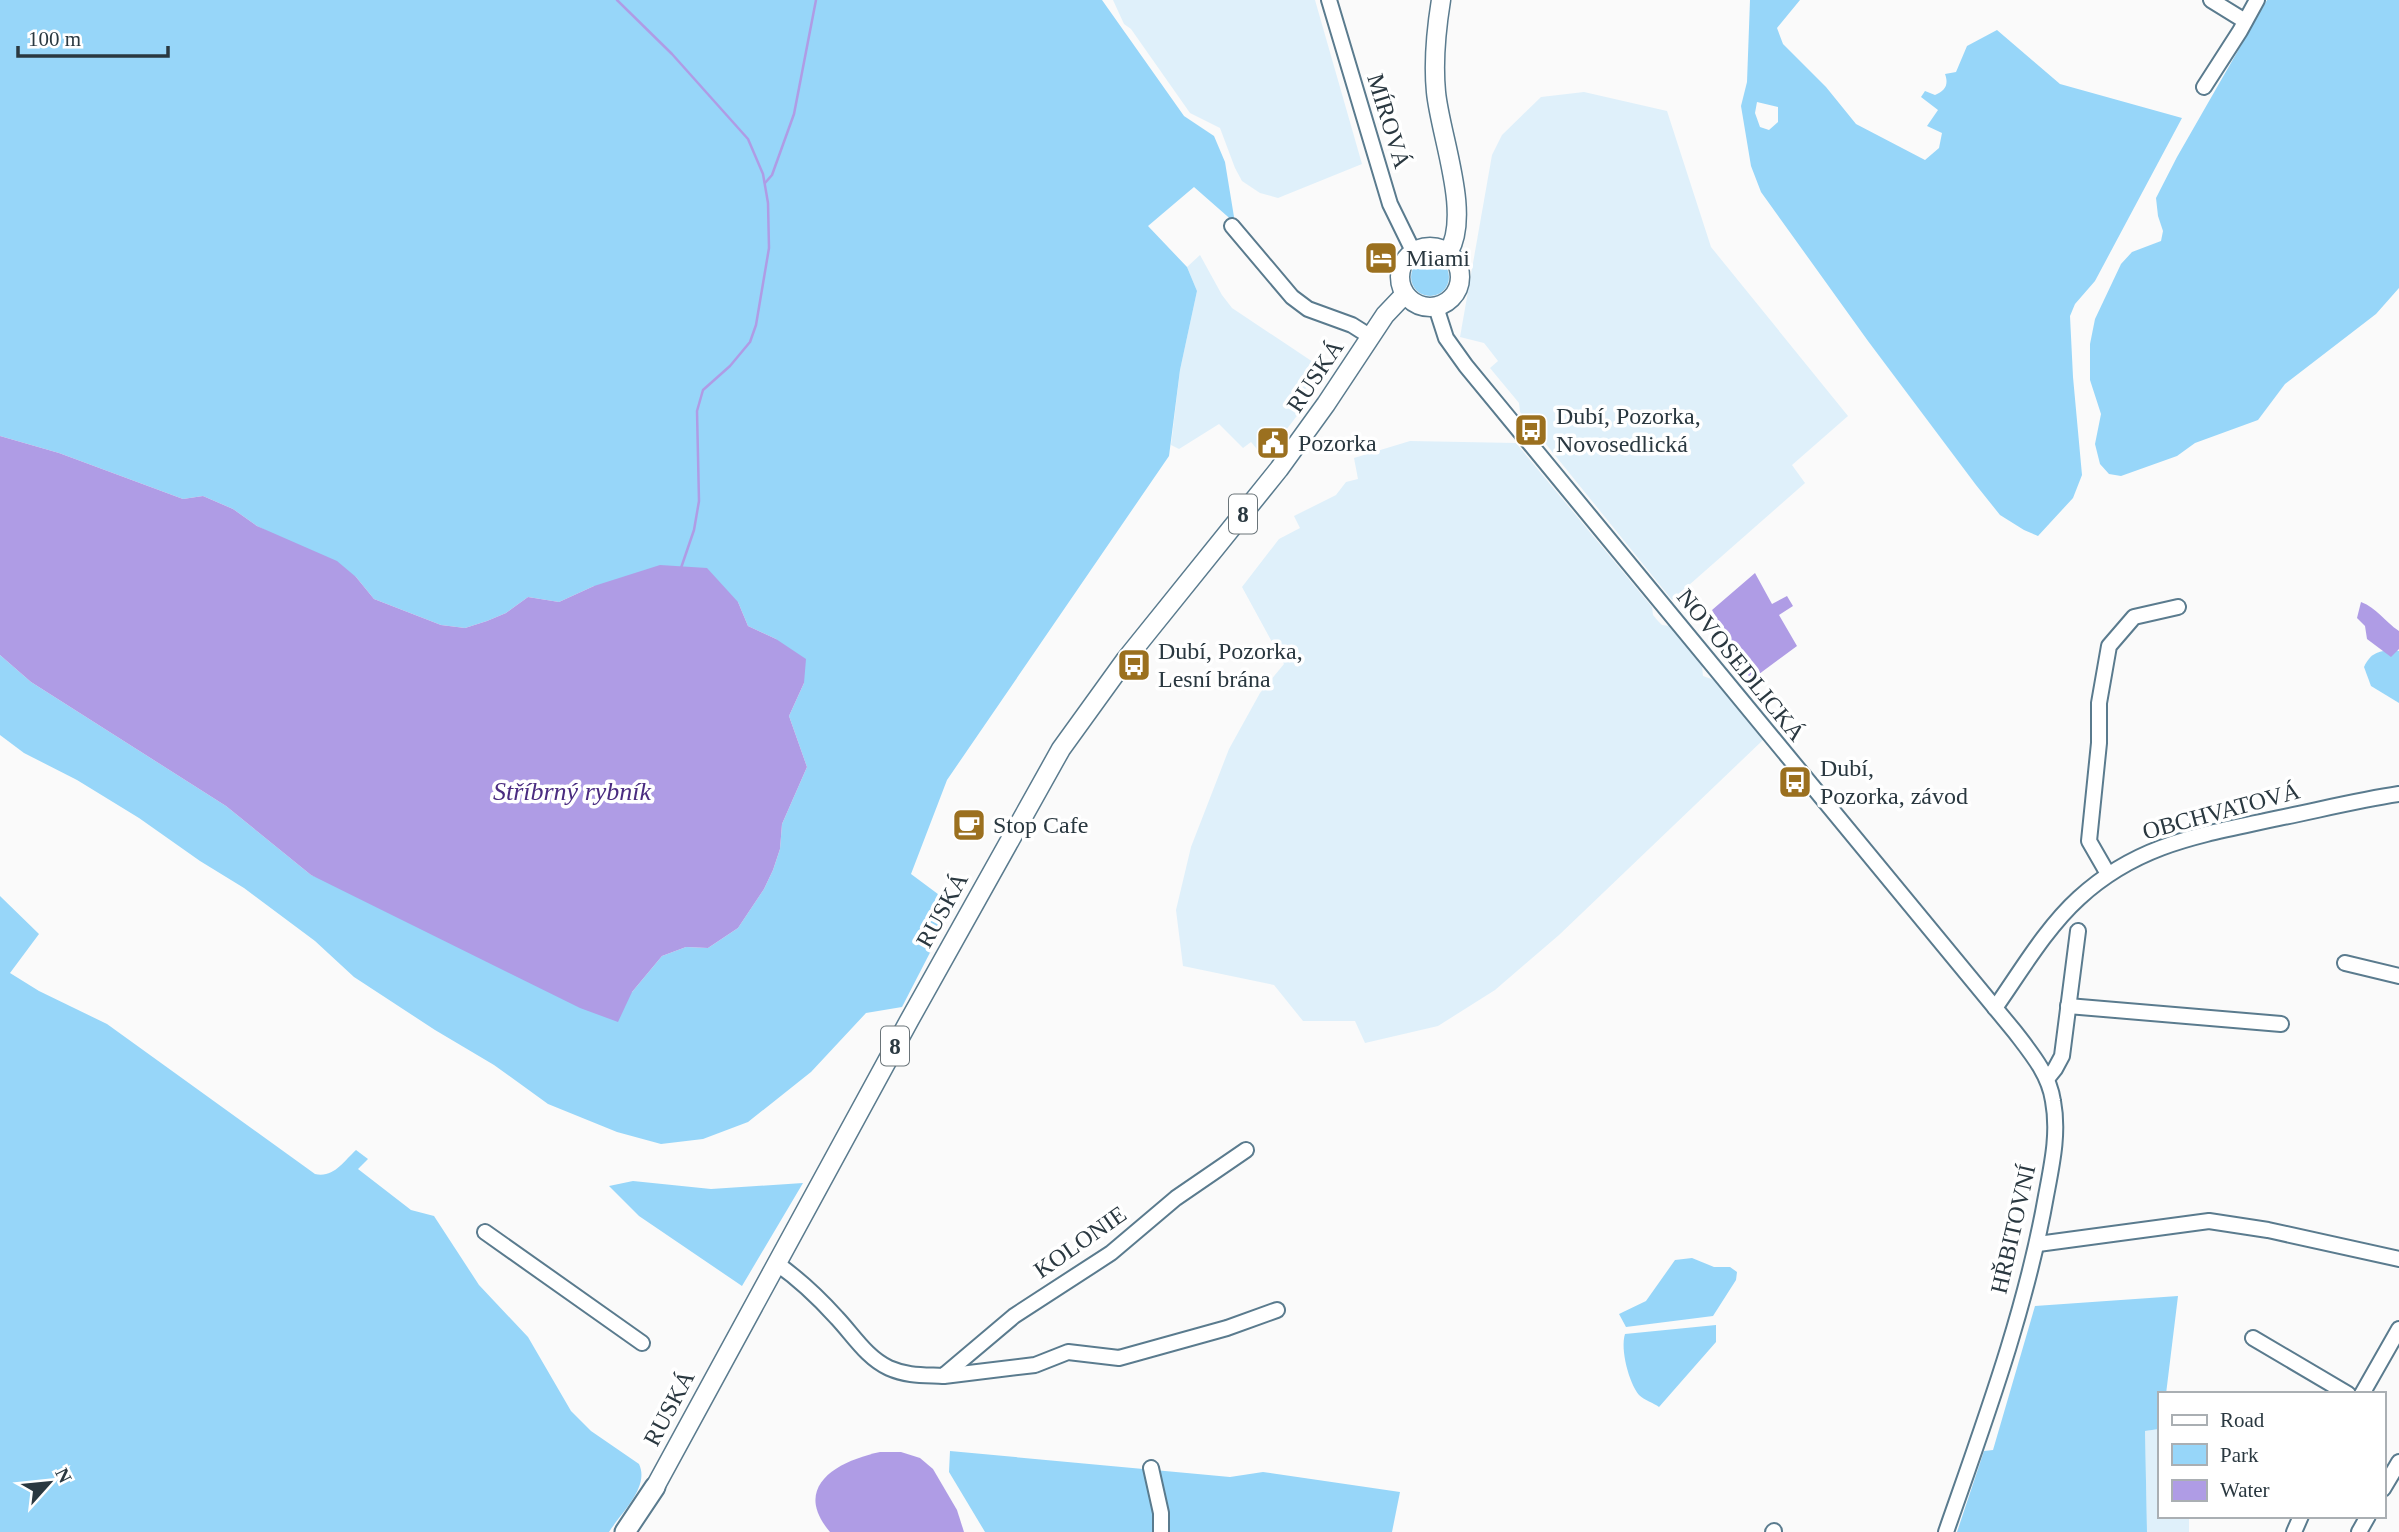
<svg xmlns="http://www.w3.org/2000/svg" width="2399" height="1532" viewBox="0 0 2399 1532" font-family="Georgia,serif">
<rect width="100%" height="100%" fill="#fafafa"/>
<g fill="#dff0fa">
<polygon points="1113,0 1315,0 1362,164 1278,198 1260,193 1242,181 1235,168 1220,128 1190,113 1131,29 1124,24"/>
<polygon points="1584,92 1667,111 1711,247 1848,416 1792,465 1805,483 1672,600 1520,412 1519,403 1490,368 1498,361 1488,348 1484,343 1460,337 1492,155 1502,135 1541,97"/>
<polygon points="1200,255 1222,295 1232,308 1325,370 1314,385 1310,383 1296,401 1303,408 1269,452 1266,460 1251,442 1243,448 1219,424 1179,449 1171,445 1180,370 1197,291 1187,267"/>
<polygon points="1410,441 1516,443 1652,607 1653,615 1658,621 1662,625 1670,626 1702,666 1703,676 1714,680 1763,740 1559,935 1495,990 1438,1026 1365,1043 1355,1021 1303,1021 1274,985 1183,966 1176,910 1191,847 1229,749 1260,693 1284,664 1242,587 1279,539 1300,528 1294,516 1336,495 1346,482 1358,479 1354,458"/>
<polygon points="2159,1429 2159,1516 2189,1516 2189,1532 2147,1532 2145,1431"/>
</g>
<g fill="#97d6f9" fill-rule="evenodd">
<polygon points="0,0 1102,0 1184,116 1214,136 1225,162 1235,223 1194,187 1148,226 1187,267 1197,291 1180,370 1169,456 947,780 911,874 954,906 902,1007 866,1013 811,1072 748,1122 703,1139 661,1144 617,1132 548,1104 494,1065 435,1030 354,977 315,941 244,888 200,861 139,818 77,780 24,753 0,735 0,655 31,682 226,806 311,875 632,992 662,956 686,947 708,948 738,928 764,889 773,870 780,849 782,824 807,767 789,716 804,683 776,639 748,626 738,602 594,586 559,602 528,597 506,613 487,621 465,628 441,625 374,599 356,577 257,526 233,509 203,496 183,499 59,453 0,436"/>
<path d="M1750,0H1800L1777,28L1783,44L1826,87L1856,124L1925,160L1939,148L1942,133L1927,126L1938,110L1921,97L1925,91L1935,95C1945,91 1949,85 1945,74L1956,72L1967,46L1997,30L2060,84L2182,118L2095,281L2075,304L2070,316L2073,377L2082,475L2073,498L2038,536L2024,530L2000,515L1976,485L1868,341L1761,192L1751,166L1741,106L1747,82ZM1757,102L1778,107V122L1769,130L1760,127L1755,113Z"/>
<polygon points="2267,0 2399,0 2399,288 2376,314 2285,384 2258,420 2195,443 2177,456 2121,476 2109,474 2100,464 2095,444 2101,414 2090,380 2090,344 2095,319 2121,264 2132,252 2161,241 2163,231 2158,216 2156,198 2177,157"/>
<circle cx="1430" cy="277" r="19"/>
<path d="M2395,650L2399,651V703L2371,686L2364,667C2371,652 2379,651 2395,650Z"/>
<path d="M0,896L39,934L10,973L39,991L107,1024L315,1174C334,1178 343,1162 356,1150L368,1159L358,1169L411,1210L434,1216L479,1285L528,1337L571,1411L591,1431L639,1464C650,1487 621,1513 609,1532H0Z"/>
<polygon points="633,1181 711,1189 803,1183 742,1286 639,1216 609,1186"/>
<polygon points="1692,1258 1714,1267 1730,1267 1737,1272 1736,1280 1713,1316 1626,1327 1619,1314 1646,1301 1675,1260"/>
<polygon points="2178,1296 2166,1394 2159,1394 2159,1429 2145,1431 2147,1532 1957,1532 1984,1451 1993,1450 2035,1306"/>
<path d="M1716,1325V1342L1659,1407C1654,1403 1644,1400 1639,1395C1629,1383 1620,1349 1625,1334Z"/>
<polygon points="950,1451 1230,1477 1263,1472 1400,1492 1392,1532 985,1532 949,1472"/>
</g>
<g fill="#af9ce5">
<polygon points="0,436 59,453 183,499 203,496 233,509 257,526 337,561 356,577 374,599 441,625 465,628 487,621 506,613 528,597 559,602 594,586 660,565 707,568 738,602 748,626 776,639 806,659 804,683 789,716 807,767 782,824 780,849 773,870 764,889 738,928 708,948 686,947 662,956 632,992 618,1022 580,1008 311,875 226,806 31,682 0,655"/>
<polygon points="1755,573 1772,604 1787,596 1793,606 1779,615 1797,646 1751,680 1712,610"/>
<path d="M2361,602C2377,608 2384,621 2399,631V649L2391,657L2367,639L2365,626L2357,618Z"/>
<path d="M880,1452H901L920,1458L933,1469L957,1510L964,1532H830C791,1486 838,1461 880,1452Z"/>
</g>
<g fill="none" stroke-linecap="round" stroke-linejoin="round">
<g stroke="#af9ce5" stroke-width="2.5">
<polyline points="617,0 672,54 748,139 763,174 768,203 769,248 756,325 750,342 730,366 703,390 697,411 699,501 694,530 681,568"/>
<polyline points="765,183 772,175 794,114 816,0"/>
</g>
<defs>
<g id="minor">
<polyline points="1329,0 1390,204 1413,251"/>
<polyline points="2211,0 2245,21"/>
<polyline points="2204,87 2240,31 2257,0"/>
<polyline points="1232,226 1292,297 1308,309 1352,325 1371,337"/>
<path d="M1436,307L1446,338L1466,366L2015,1032C2031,1053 2049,1074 2053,1101C2059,1133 2052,1164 2046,1196C2026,1310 1984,1423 1946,1532"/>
<polyline points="2108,874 2089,841 2099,743 2099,703 2109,646 2134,617 2178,607"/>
<polyline points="2345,963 2399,976"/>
<polyline points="2068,1006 2281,1024"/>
<path d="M1995,1008C2021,971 2046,928 2079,898C2139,843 2202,835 2279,818C2319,810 2359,800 2399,794"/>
<polyline points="2047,1079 2055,1069 2062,1056 2078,931"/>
<polyline points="485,1232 642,1343"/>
<polyline points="2038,1244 2209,1221 2268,1230 2399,1259"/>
<path d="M776,1263C799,1279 819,1298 837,1318C853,1335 867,1358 889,1368C907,1376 923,1375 943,1376L1014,1316L1111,1253L1176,1198L1246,1150"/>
<polyline points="2253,1338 2348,1394"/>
<polyline points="944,1376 1035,1365 1068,1352 1119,1358 1227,1328 1277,1310"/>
<polyline points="2362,1394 2399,1329"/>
<polyline points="1151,1468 1161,1513 1161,1532"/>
<polyline points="2383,1489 2399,1462"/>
<polyline points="1773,1532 1774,1531"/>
<polyline points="2294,1532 2301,1516"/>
<polyline points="2359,1532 2368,1516"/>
</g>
<g id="major">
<path d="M1441,0C1436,31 1433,61 1436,92C1440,135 1472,215 1448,253"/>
<circle cx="1430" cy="277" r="30"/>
<polyline points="655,1487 910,1019 1061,749 1126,659 1279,469 1326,404 1385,315 1405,294"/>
</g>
<polyline id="highway" points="625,1532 655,1487"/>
</defs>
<use href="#minor" stroke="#5a7b8e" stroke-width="18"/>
<use href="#major" stroke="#5a7b8e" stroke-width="21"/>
<use href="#highway" stroke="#5a7b8e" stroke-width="23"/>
<use href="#minor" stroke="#fff" stroke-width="14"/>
<use href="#major" stroke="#fff" stroke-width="18"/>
<use href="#highway" stroke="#fff" stroke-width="19"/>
</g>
<defs>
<symbol id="hotel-square" viewBox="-11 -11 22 22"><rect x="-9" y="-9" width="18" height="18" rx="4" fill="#9b701f" stroke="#fff"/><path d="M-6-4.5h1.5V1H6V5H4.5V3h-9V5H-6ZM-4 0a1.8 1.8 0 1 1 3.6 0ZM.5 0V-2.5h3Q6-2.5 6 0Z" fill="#fff"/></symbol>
<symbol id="bus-square" viewBox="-11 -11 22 22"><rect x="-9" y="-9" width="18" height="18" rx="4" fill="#9b701f" stroke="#fff"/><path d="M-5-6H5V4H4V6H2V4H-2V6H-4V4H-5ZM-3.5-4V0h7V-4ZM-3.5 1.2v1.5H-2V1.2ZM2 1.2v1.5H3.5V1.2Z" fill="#fff"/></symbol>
<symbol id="civic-square" viewBox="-11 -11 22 22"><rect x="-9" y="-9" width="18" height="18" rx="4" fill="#9b701f" stroke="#fff"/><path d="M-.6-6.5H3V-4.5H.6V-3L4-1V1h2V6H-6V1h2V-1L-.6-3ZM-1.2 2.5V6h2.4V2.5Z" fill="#fff"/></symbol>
<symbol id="cafe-square" viewBox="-11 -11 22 22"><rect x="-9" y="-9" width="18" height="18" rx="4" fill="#9b701f" stroke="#fff"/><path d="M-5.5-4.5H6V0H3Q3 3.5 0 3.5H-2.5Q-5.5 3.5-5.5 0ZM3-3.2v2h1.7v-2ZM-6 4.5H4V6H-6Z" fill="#fff"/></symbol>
</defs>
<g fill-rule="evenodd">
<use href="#hotel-square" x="1362" y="239" width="38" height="38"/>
<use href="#bus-square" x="1512" y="411" width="38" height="38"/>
<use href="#civic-square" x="1254" y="424" width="38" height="38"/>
<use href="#bus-square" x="1115" y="646" width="38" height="38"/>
<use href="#bus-square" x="1776" y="763" width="38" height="38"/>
<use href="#cafe-square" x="950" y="806" width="38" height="38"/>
</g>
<g text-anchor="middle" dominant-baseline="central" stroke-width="7" stroke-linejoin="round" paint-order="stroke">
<g fill="#fff" stroke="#6a7479" stroke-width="2">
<rect x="1229" y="494.5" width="28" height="39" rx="5"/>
<rect x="881" y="1026.5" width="28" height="39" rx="5"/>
</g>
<g font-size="23" font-weight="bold" fill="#2a3840">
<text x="1243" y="514">8</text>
<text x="895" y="1046">8</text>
</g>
<g font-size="24" fill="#2a3840" stroke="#fff">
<text transform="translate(1389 121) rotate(73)">MÍROVÁ</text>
<text transform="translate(1315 376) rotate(-56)">RUSKÁ</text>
<text transform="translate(1741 665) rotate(51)">NOVOSEDLICKÁ</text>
<text transform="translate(2221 811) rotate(-15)">OBCHVATOVÁ</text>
<text transform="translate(942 910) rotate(-61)">RUSKÁ</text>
<text transform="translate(2013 1229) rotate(-77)">HŘBITOVNÍ</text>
<text transform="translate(1080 1242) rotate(-35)">KOLONIE</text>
<text transform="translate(669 1408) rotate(-62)">RUSKÁ</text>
</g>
<g font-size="24" fill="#2a3840" stroke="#fff" text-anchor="start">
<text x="1406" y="258">Miami</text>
<text x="1556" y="416">Dubí, Pozorka,<tspan x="1556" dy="28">Novosedlická</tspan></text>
<text x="1298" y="443">Pozorka</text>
<text x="1158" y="651">Dubí, Pozorka,<tspan x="1158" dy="28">Lesní brána</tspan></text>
<text x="1820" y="768">Dubí,<tspan x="1820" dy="28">Pozorka, závod</tspan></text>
<text x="993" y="825">Stop Cafe</text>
</g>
<g font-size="26" font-style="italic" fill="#4a2c80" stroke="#fff">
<text x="572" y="791">Stříbrný rybník</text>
</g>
</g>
<rect x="2158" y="1392" width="228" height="126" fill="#ffffff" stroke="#aaafb3" stroke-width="2"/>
<rect x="2172" y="1415" width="35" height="10" fill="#ffffff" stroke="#aaafb3" stroke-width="2"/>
<text x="2220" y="1427" font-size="21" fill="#2a3840">Road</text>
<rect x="2172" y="1444" width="35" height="21" fill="#97d6f9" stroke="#aaafb3" stroke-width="2"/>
<text x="2220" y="1462" font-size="21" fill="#2a3840">Park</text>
<rect x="2172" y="1480" width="35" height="21" fill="#af9ce5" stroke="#aaafb3" stroke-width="2"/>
<text x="2220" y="1497" font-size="21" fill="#2a3840">Water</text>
<g transform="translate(49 1483) rotate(63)" stroke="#ffffff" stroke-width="5" paint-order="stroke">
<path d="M0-5L12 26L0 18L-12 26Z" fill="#2a3840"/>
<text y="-10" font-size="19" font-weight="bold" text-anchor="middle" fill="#2a3840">N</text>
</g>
<path d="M18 46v10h150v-10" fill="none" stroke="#2a3840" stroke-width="3.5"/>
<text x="28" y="46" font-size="21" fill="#2a3840" stroke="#ffffff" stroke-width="5" paint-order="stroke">100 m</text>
</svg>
